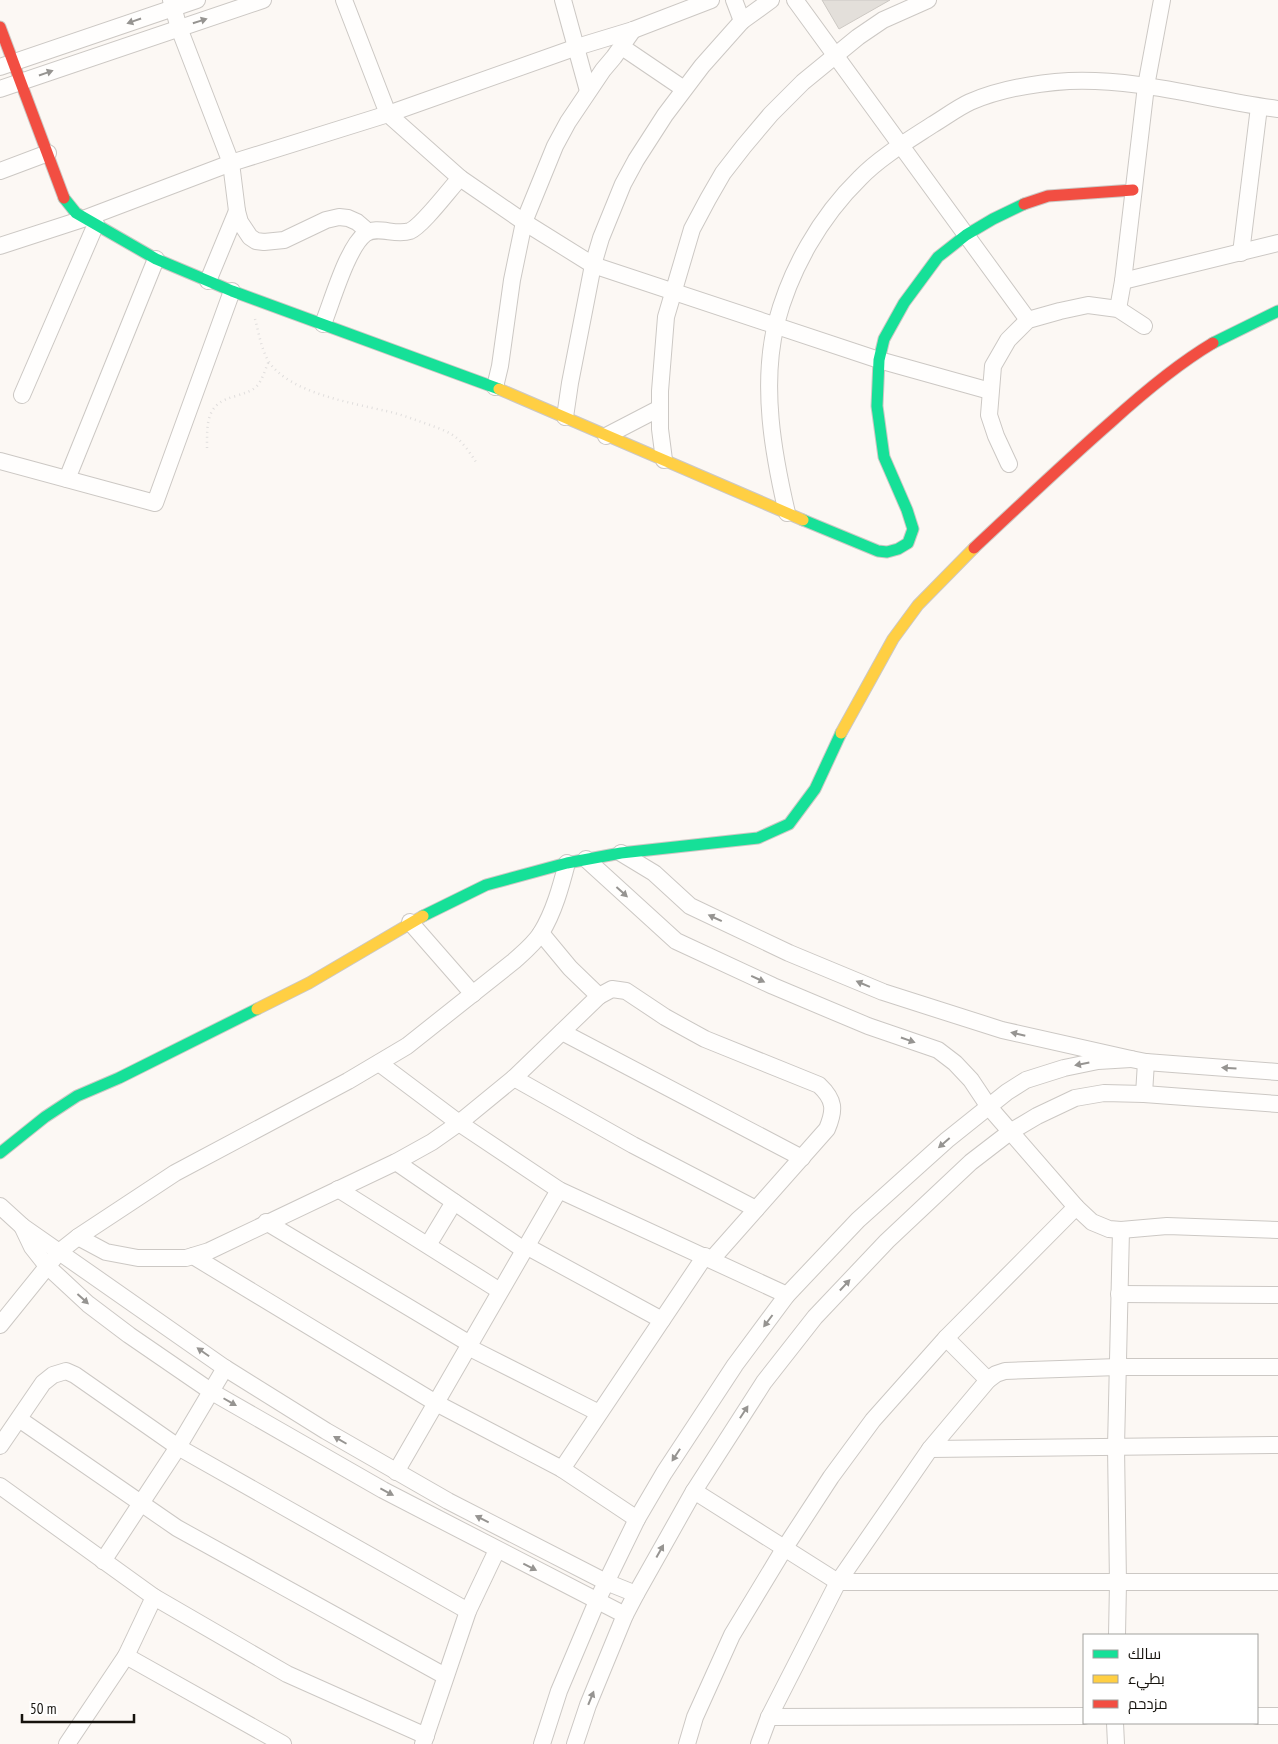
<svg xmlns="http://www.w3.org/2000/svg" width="1278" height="1744" viewBox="0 0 1278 1744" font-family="'PT Sans Narrow',Cairo,sans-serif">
<rect width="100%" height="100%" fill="#fcf8f4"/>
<polygon fill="#e3dfda" stroke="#ccc8c3" points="822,0 890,0 839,29"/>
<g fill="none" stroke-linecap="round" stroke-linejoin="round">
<defs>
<g id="street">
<polyline points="171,0 179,28 231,163 237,211 240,222 250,237 256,241 264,242 284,240 326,220 339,217 348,218 357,222 364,228 367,232"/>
<polyline points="344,0 388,114 460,178 524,222 593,265 879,360 990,391"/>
<polyline points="563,0 588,91"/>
<polyline points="734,0 742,21"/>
<polyline points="795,0 1028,320"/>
<polyline points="622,47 684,89"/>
<polyline points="0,67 197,0"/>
<polyline points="0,89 263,0"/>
<polyline points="0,171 48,153"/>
<polyline points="0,246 86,218 231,163 388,114 577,47 633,30 711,0"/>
<polyline points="1241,253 1259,107"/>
<polyline points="208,281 237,211"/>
<polyline points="1123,281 1278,243"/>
<polyline points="1118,309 1123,281 1146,86 1162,0"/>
<path d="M323,324C332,302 347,248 365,234C377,225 395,236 410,231C422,226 449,190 460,178"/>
<polyline points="495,387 500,366 512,280 524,222 555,146 568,122 603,70 614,57 633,30"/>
<polyline points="22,395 96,224"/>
<polyline points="565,417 570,383 593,265 601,238 623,184 636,160 665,115 702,66 742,21 771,0"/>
<polyline points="606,436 660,408"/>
<polyline points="664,460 660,429 660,391 666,317 692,229 708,199 723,173 744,146 771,114 803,82 858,37 883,20 928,0"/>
<polyline points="0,461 155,503 232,291"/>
<polyline points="1009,464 996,436 989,415 993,366 1008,340 1028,320 1060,311 1088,305 1118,309 1144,326"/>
<polyline points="67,479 156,259"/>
<path d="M787,513C773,453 761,386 776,324C790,270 820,217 860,178C879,158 909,140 932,125C944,118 957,108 970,102C1000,89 1037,83 1069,81C1140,78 1209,100 1278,109"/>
<polyline points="621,853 654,873 690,906 789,953 883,992 1002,1030 1131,1059 1146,1062 1278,1072"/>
<polyline points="586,859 676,941 773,986 868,1026 938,1050 955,1063 971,1080 989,1107 1076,1207 946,1338 988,1380"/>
<polyline points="410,922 473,994"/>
<path d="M599,996L612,989L626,991L665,1017L705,1039L819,1085C835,1100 835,1110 827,1129L712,1259"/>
<polyline points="562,1032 802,1158"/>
<polyline points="379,1063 459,1123 559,1190 787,1295"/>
<polyline points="514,1078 633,1145 756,1209"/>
<polyline points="1144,1094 1146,1062"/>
<polyline points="396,1162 524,1250"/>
<polyline points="338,1189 500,1291"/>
<polyline points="0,1206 22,1226 225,1368 326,1431 448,1501 606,1582 636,1594"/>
<polyline points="1076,1207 1092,1222 1109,1229 1121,1230 1167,1226 1278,1230"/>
<polyline points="266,1222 470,1344"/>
<polyline points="22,1226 32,1247 47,1266 88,1304 129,1335 212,1392 383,1490 625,1615"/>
<polyline points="78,1237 106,1252 138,1258 186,1258 209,1251 396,1162 432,1142 459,1123 514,1078 599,996 570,968 541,933"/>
<polyline points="428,1245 454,1202"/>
<polyline points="526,1246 662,1320"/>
<polyline points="193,1256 436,1403 562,1469 637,1519"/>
<polyline points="1119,1294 1278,1295"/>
<path d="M0,1325L59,1252L78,1237L175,1173L348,1081L407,1046L514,961C524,952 534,944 541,933C554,912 561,886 567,863"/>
<polyline points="468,1347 599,1413"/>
<polyline points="19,1419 177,1528 445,1676"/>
<polyline points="0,1446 43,1383 53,1375 66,1371 75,1375 178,1447 468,1611"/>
<polyline points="930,1449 1278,1445"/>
<polyline points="562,1469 705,1256"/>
<polyline points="396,1472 559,1190"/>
<polyline points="0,1486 154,1597 287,1674 426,1736"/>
<polyline points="694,1491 838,1582 1278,1582"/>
<polyline points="103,1561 178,1447 225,1368"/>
<polyline points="1117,1635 1118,1583 1116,1447 1121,1230"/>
<polyline points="126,1656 283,1744"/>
<polyline points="1257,1716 1278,1716"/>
<polyline points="769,1717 1084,1716"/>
<polyline points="1115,1723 1116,1744"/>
<polyline points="67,1744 126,1656 154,1597"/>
<polyline points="423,1744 468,1611 497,1550"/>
<polyline points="542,1744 559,1691 597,1601 637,1519 664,1473 735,1365 787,1295 858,1220 947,1140 1007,1092 1026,1080 1064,1068 1098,1061 1131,1059"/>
<polyline points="575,1744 588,1705 625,1615 636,1594 694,1491 764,1382 815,1317 887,1241 971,1162 1010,1132 1037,1116 1075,1098 1104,1093 1144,1094 1278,1104"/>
<polyline points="687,1744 695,1717 732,1635 784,1549 831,1477 873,1420 946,1338"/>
<polyline points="759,1744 769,1717 838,1582 930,1449 988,1380 996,1374 1005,1371 1118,1367 1278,1367"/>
</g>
<g id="fast">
<polyline points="64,198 76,213 156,259 232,291 499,389"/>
<polyline points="1213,343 1278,311"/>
<polyline points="803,520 878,551 887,552 898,549 908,543 913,529 907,510 884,457 877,406 879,360 884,339 904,303 938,257 966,235 993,219 1024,204"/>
<polyline points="423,916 486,885 567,863 621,853 758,838 789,824 815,789 841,733"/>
<polyline points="0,1153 45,1117 77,1096 119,1078 257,1009"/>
</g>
<g id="slow">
<polyline points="499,389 803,520"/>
<polyline points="841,733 893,639 918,605 974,548"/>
<polyline points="257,1009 309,983 423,916"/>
</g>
<g id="jam">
<polyline points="0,27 64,198"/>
<polyline points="1024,204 1048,196 1133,190"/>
<path d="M974,548C1019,506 1064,463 1111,422C1143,393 1176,365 1213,343"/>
</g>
</defs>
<use href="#street" stroke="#ccc8c4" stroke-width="18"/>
<use href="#fast" stroke="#ccc8c4" stroke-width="13"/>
<use href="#slow" stroke="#ccc8c4" stroke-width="13"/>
<use href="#jam" stroke="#ccc8c4" stroke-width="13"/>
<g stroke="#e0dedd" stroke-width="2.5" stroke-dasharray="1 4" stroke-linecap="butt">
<path d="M255,319C259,333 261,349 269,362C290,393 352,403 386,411C401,414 415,420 430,425C438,428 447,431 454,436C463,442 470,453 476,462"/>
<path d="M207,448C207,422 206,403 236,396C244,393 251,392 257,386C263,379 265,369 269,361"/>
</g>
<use href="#street" stroke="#fffefd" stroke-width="16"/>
<use href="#fast" stroke="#16e098" stroke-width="11"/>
<use href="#slow" stroke="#ffcf43" stroke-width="11"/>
<use href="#jam" stroke="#f24e42" stroke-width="11"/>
</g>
<defs><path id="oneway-solid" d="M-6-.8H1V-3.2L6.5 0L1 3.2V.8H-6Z" transform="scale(1.25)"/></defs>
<g fill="#969491">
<use href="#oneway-solid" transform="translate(134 21) rotate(161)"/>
<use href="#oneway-solid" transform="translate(200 21) rotate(-18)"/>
<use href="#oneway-solid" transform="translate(46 73) rotate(-19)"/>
<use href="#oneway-solid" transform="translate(622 892) rotate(42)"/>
<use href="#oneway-solid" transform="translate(715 918) rotate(-155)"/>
<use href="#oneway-solid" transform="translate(758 979) rotate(25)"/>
<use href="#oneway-solid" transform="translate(863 984) rotate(-157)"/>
<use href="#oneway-solid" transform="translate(1018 1034) rotate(-167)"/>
<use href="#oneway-solid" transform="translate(908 1040) rotate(19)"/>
<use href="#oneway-solid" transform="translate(1082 1064) rotate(169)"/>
<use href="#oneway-solid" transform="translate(1229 1068) rotate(-176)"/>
<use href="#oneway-solid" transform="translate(944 1143) rotate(139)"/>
<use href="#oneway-solid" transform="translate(845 1285) rotate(-47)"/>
<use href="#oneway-solid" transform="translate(83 1299) rotate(42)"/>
<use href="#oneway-solid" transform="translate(768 1321) rotate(127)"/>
<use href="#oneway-solid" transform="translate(203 1352) rotate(-145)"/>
<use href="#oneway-solid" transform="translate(230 1402) rotate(30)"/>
<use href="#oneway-solid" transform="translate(744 1412) rotate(-57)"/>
<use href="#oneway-solid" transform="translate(340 1440) rotate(-150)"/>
<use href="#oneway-solid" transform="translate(676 1455) rotate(123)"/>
<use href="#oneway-solid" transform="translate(387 1492) rotate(28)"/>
<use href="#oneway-solid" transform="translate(482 1519) rotate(-153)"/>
<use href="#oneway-solid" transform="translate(660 1551) rotate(-61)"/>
<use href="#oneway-solid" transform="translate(530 1567) rotate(27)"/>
<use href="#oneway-solid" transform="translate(591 1698) rotate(-68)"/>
</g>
<rect x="1083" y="1634" width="175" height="90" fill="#ffffff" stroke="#a2a19e"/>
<rect x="1093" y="1650" width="25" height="8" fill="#16e098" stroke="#a2a19e"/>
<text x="1128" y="1659" font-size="15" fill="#16130d">سالك</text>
<rect x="1093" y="1675" width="25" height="8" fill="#ffcf43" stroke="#a2a19e"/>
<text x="1128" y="1684" font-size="15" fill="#16130d">بطيء</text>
<rect x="1093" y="1700" width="25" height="8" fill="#f24e42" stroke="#a2a19e"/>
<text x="1128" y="1709" font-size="15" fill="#16130d">مزدحم</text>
<path d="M22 1714v8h112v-8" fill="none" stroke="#16130d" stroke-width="2.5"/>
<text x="30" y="1714" font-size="15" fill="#16130d" stroke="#ffffff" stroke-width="4" paint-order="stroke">50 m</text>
</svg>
